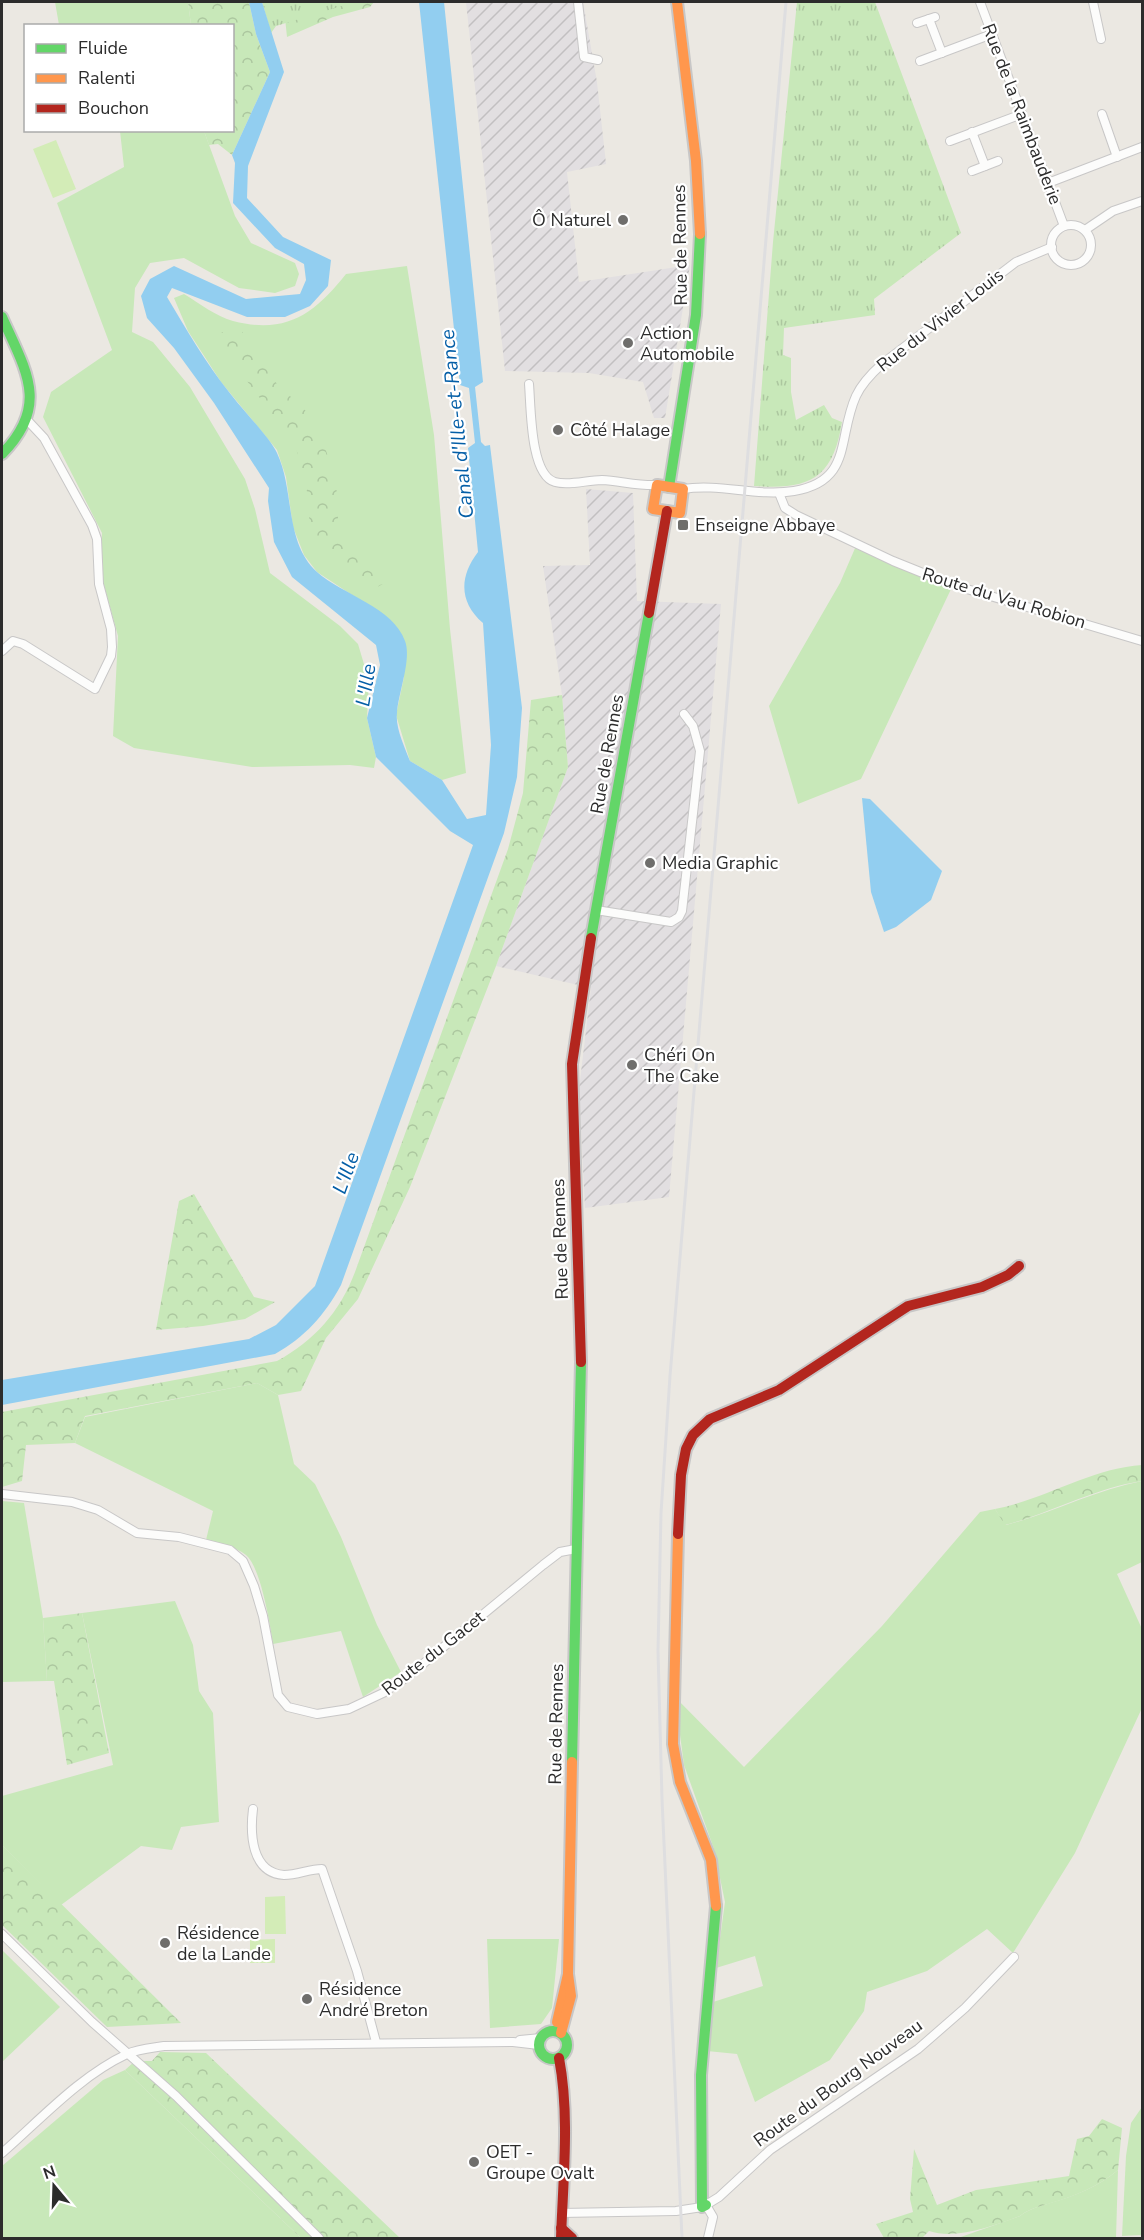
<svg xmlns="http://www.w3.org/2000/svg" width="1144" height="2240" viewBox="0 0 1144 2240" font-family="'Nunito Sans',sans-serif">
<defs>
<pattern id="industrial-furrows" width="10" height="10" patternUnits="userSpaceOnUse" patternTransform="scale(1.5)"><rect width="10" height="10" fill="#e2dfe1"/><path d="M-1 1l2-2M0 10L10 0M9 11l2-2" fill="none" stroke="#c2c0c1"/></pattern>
<pattern id="forest-crowns" width="20" height="18" patternUnits="userSpaceOnUse" patternTransform="scale(1.5)"><rect width="20" height="18" fill="#c8e8b9"/><path d="M2 6a3 3 0 1 1 6 0M12 15a3 3 0 1 1 6 0" fill="none" stroke="#acc79f"/></pattern>
<pattern id="park-tufts" width="24" height="20" patternUnits="userSpaceOnUse" patternTransform="scale(1.5)"><rect width="24" height="20" fill="#c8e8b9"/><path d="M3 7l-1-3M5 7V3M7 7l1-3M15 17l-1-3M17 17v-4M19 17l1-3" fill="none" stroke="#acc79f"/></pattern>
</defs>
<rect width="100%" height="100%" fill="#ebe8e2"/>
<g fill="url(#industrial-furrows)">
<polygon points="466,2 583,2 597,82 606,164 567,172 579,282 690,265 665,418 654,418 643,382 589,373 505,371"/>
<polygon points="586,489 633,493 637,601 721,604 669,1197 585,1208 579,1089 591,988 496,966 568,767 562,695 543,566 590,565"/>
</g>
<g fill="#c8e8b9">
<polygon points="55,2 188,2 191,25 59,25"/>
<polygon points="120,131 204,131 235,216 251,243 295,263 299,274 295,286 275,293 239,288 184,258 150,263 135,288 132,332 153,342 190,387 245,479 255,509 270,573 340,626 358,644 369,681 367,718 376,757 374,768 350,765 252,767 134,748 113,736 118,636 100,571 102,533 43,417 51,392 112,350 57,203 124,167"/>
<path d="M407,266L434,435L450,629L466,773L442,780L410,761L396,715L404,677L375,610L317,572L304,555L293,527L286,477L277,450L221,382L188,331L174,298L184,294C199,303 217,317 233,321C287,335 315,313 346,274Z"/>
<polygon points="856,546 952,587 861,779 798,804 769,706 840,583"/>
<path d="M257,1383L278,1395L294,1464L315,1484L341,1537L377,1625L401,1672L363,1697L341,1631L273,1644C270,1624 261,1568 246,1555C235,1546 219,1544 206,1540L213,1511L75,1443L85,1417Z"/>
<path d="M1142,1481V1562L1117,1574L1142,1629V1708L1075,1853L1013,1953L987,1929L927,1971L867,1992L864,2011L830,2060L755,2102L737,2054L707,2051L710,2003L763,1986L755,1956L716,1968L725,1902L714,1849L684,1765L675,1697L744,1767L882,1626L980,1512L995,1509L1006,1525C1052,1513 1095,1490 1142,1481Z"/>
<polygon points="2,1501 24,1503 43,1618 47,1681 2,1682"/>
<polygon points="175,1601 193,1645 199,1691 213,1713 219,1822 181,1827 172,1850 141,1846 61,1905 2,1845 2,1796 113,1765 82,1613"/>
<polygon points="487,1939 559,1939 552,2008 541,2024 490,2028"/>
<polygon points="2,1950 60,2007 2,2062"/>
<polygon points="125,2070 301,2238 2,2238 2,2166 103,2080"/>
<polygon points="1142,2107 1142,2235 1122,2236 1126,2156 1131,2123"/>
<path d="M1118,2170L1116,2238H958L1020,2216C1030,2208 1039,2207 1050,2203C1075,2196 1099,2186 1118,2170Z"/>
</g>
<g fill="url(#forest-crowns)">
<polygon points="188,2 249,2 256,34 270,72 232,155 218,144 209,145 204,131 232,130 232,26 191,25"/>
<polygon points="305,2 374,2 370,7 333,17 287,37 285,18"/>
<polygon points="237,324 277,384 305,410 322,439 336,480 339,537 390,574 388,581 372,590 321,551 310,527 306,481 295,445 214,337"/>
<path d="M562,695L568,767L496,966L410,1187L358,1299L326,1338L301,1391L278,1395L257,1383L85,1416L75,1443L26,1445L22,1481L2,1487V1412L277,1361C314,1341 340,1312 355,1272L508,849L523,793L531,700Z"/>
<polygon points="194,1194 254,1297 275,1302 245,1319 203,1326 156,1330 179,1201"/>
<path d="M1142,1465V1481C1095,1488 1051,1513 1005,1525L995,1509C1046,1499 1092,1468 1142,1465Z"/>
<polygon points="82,1613 109,1753 67,1765 54,1681 47,1681 43,1618"/>
<polygon points="2,1845 181,2023 107,2027 2,1925"/>
<polygon points="160,2052 206,2053 400,2238 301,2238 125,2070 135,2061 152,2061"/>
<path d="M1102,2119L1122,2128L1118,2170C1099,2186 1075,2196 1051,2203C1039,2207 1030,2208 1020,2216C993,2226 956,2240 929,2231L922,2238H884L876,2224L913,2212L910,2199L914,2149L937,2205L976,2190L1069,2176L1077,2139L1089,2136Z"/>
</g>
<g fill="url(#park-tufts)">
<polygon points="262,2 355,2 276,26 271,33"/>
<path d="M797,2H875L961,233L874,299L875,315L784,328L783,355L791,358V392L796,420L824,405L832,418L842,422C833,479 809,490 754,486L773,242Z"/>
</g>
<g fill="#d3ecb7">
<polygon points="56,140 76,189 53,198 33,149"/>
<polygon points="285,1896 286,1934 265,1934 265,1897"/>
<polygon points="275,1939 275,1963 250,1963 250,1940"/>
</g>
<g fill="#92cef0">
<path d="M249,2H262L284,72L248,166L247,198L283,237L331,260L328,286L310,306L285,317H247L172,288L167,297C186,329 206,363 229,392C240,407 271,439 277,453C295,491 284,542 317,572C343,595 393,607 405,641C412,659 398,694 397,713C395,727 405,748 410,761L442,780L467,819L486,815L491,745L483,623C459,602 459,577 478,552L468,448L475,443L469,388L460,385L419,2H444L483,382L475,387L481,442L485,446L490,445L522,708L517,777L504,833L341,1285C324,1316 305,1337 275,1354L2,1405V1380L249,1339L276,1325L315,1286L473,845L450,831L376,757L367,718L380,665L376,645L292,577L274,542L268,501L269,488L214,403L174,348L147,318L141,296L150,279L174,266L246,299L300,294L306,280L304,264L275,248L233,203L235,163L232,155L270,72L256,34Z"/>
<polygon points="862,798 870,799 942,871 931,900 896,927 884,932 871,892"/>
</g>
<g fill="none" stroke-linecap="round" stroke-linejoin="round">
<defs>
<g id="street">
<polyline points="578,2 584,57 598,60"/>
<polyline points="980,2 1064,226"/>
<polyline points="1093,2 1101,39"/>
<polyline points="935,17 929,19 942,53"/>
<polyline points="917,23 929,19"/>
<polyline points="920,61 992,34"/>
<polyline points="1102,114 1117,157"/>
<polyline points="950,141 1022,114"/>
<polyline points="985,166 998,161"/>
<polyline points="972,171 985,166 972,132"/>
<polyline points="1048,183 1142,147"/>
<circle cx="1071" cy="245" r="20"/>
<polyline points="1085,230 1113,211 1142,201"/>
<path d="M529,384C531,407 530,475 555,482C569,486 587,480 602,480C620,481 639,486 657,485"/>
<path d="M683,489C720,483 757,497 794,491C853,481 837,438 856,396C862,383 872,373 882,364L1016,262L1052,247"/>
<polyline points="779,493 785,508 796,515 893,561 950,584 1142,641"/>
<polyline points="2,651 13,641 23,644 95,689 111,656 112,647 111,629 99,584 97,539 92,525 44,438 29,422"/>
<polyline points="596,910 671,922 679,917 682,911 700,751 693,726 684,714"/>
<polyline points="2,1494 72,1502 98,1510 137,1533 179,1537 230,1550 243,1561 254,1586 263,1616 278,1695 288,1707 317,1714 349,1709 383,1693 407,1677 543,1565 560,1552 576,1549"/>
<path d="M253,1809C250,1833 251,1873 284,1875C298,1875 309,1869 322,1869L357,1971L376,2042"/>
<polyline points="2,1934 92,2022 176,2096 319,2238"/>
<polyline points="520,2040 541,2038"/>
<path d="M2,2153C41,2119 80,2076 127,2054C138,2049 152,2048 164,2046L513,2042L539,2045"/>
<polyline points="561,2213 676,2211 702,2207"/>
<polyline points="708,2238 713,2217 706,2205 719,2197 770,2150 918,2049 965,2008 1014,1957"/>
</g>
<g id="fast">
<path d="M2,317C26,371 50,405 2,454"/>
<polyline points="669,487 696,315 700,234"/>
<polyline points="591,938 649,613"/>
<polyline points="572,1762 581,1362"/>
<circle cx="553" cy="2045" r="14"/>
<polyline points="706,2205 702,2207 701,2075 716,1906"/>
</g>
<g id="slow">
<polyline points="677,2 696,161 700,234"/>
<polygon points="657,485 683,489 680,513 653,509"/>
<polyline points="678,1534 673,1744 680,1782 711,1860 716,1906"/>
<polyline points="557,2022 568,1974"/>
<polyline points="561,2033 571,1996 568,1974 572,1762"/>
</g>
<g id="jam">
<polyline points="649,613 667,511"/>
<polyline points="581,1362 572,1064 591,938"/>
<polyline points="678,1534 681,1475 686,1449 693,1435 710,1419 779,1390 908,1306 982,1287 1008,1275 1019,1266"/>
<path d="M559,2058C570,2116 563,2179 561,2238"/>
<polyline points="561,2228 572,2238"/>
</g>
</defs>
<use href="#street" stroke="#c8c7c7" stroke-width="10"/>
<use href="#fast" stroke="#c8c7c7" stroke-width="14"/>
<use href="#slow" stroke="#c8c7c7" stroke-width="14"/>
<use href="#jam" stroke="#c8c7c7" stroke-width="14"/>
<use href="#street" stroke="#fcfcfb" stroke-width="8"/>
<use href="#fast" stroke="#63d668" stroke-width="10"/>
<use href="#slow" stroke="#ff974d" stroke-width="10"/>
<use href="#jam" stroke="#b3261e" stroke-width="10"/>
<polyline stroke="#dedee0" stroke-width="3" points="682,2238 662,1799 658,1651 661,1513 670,1376 786,2"/>
</g>
<g fill="#6f6e6c" stroke="#fff" stroke-width="2">
<circle cx="623" cy="220" r="6"/>
<circle cx="628" cy="343" r="6"/>
<circle cx="558" cy="430" r="6"/>
<rect x="677" y="519" width="12" height="12" rx="3"/>
<circle cx="650" cy="863" r="6"/>
<circle cx="632" cy="1065" r="6"/>
<circle cx="165" cy="1943" r="6"/>
<circle cx="307" cy="1999" r="6"/>
<circle cx="474" cy="2162" r="6"/>
</g>
<g text-anchor="middle" dominant-baseline="central" stroke-width="4.5" stroke-linejoin="round" paint-order="stroke">
<g font-size="18" fill="#2c2c2c" stroke="#fff">
<text transform="translate(1022 114) rotate(69)">Rue de la Raimbauderie</text>
<text transform="translate(680 245) rotate(-91)">Rue de Rennes</text>
<text transform="translate(940 320) rotate(-38)">Rue du Vivier Louis</text>
<text transform="translate(1004 598) rotate(17)">Route du Vau Robion</text>
<text transform="translate(607 754) rotate(-80)">Rue de Rennes</text>
<text transform="translate(560 1239) rotate(-92)">Rue de Rennes</text>
<text transform="translate(433 1653) rotate(-38)">Route du Gacet</text>
<text transform="translate(556 1724) rotate(-89)">Rue de Rennes</text>
<text transform="translate(838 2083) rotate(-36)">Route du Bourg Nouveau</text>
</g>
<g font-size="18" fill="#2c2c2c" stroke="#fff" text-anchor="start">
<text x="611" y="220" text-anchor="end">Ô Naturel</text>
<text x="640" y="333">Action<tspan x="640" dy="21">Automobile</tspan></text>
<text x="570" y="430">Côté Halage</text>
<text x="695" y="525">Enseigne Abbaye</text>
<text x="662" y="863">Media Graphic</text>
<text x="644" y="1055">Chéri On<tspan x="644" dy="21">The Cake</tspan></text>
<text x="177" y="1933">Résidence<tspan x="177" dy="21">de la Lande</tspan></text>
<text x="319" y="1989">Résidence<tspan x="319" dy="21">André Breton</tspan></text>
<text x="486" y="2152">OET -<tspan x="486" dy="21">Groupe Ovalt</tspan></text>
</g>
<g font-size="20" font-style="italic" fill="#055fa7" stroke="#fff">
<text transform="translate(457 424) rotate(-96)">Canal d'Ille-et-Rance</text>
<text transform="translate(366 685) rotate(-81)">L'Ille</text>
<text transform="translate(346 1173) rotate(-70)">L'Ille</text>
</g>
</g>
<rect width="1144" height="2240" fill="none" stroke="#2c2c2c" stroke-width="6"/>
<rect x="24" y="24" width="210" height="108" fill="#ffffff" stroke="#ababab" stroke-width="1.5"/>
<rect x="36" y="44" width="30" height="9" fill="#63d668" stroke="#ababab" stroke-width="1.5"/>
<text x="78" y="54" font-size="18" fill="#2c2c2c">Fluide</text>
<rect x="36" y="74" width="30" height="9" fill="#ff974d" stroke="#ababab" stroke-width="1.5"/>
<text x="78" y="84" font-size="18" fill="#2c2c2c">Ralenti</text>
<rect x="36" y="104" width="30" height="9" fill="#b3261e" stroke="#ababab" stroke-width="1.5"/>
<text x="78" y="114" font-size="18" fill="#2c2c2c">Bouchon</text>
<g transform="translate(54 2186) rotate(341)" stroke="#ffffff" stroke-width="4.5" paint-order="stroke">
<path d="M0-4.5L10 22L0 15L-10 22Z" fill="#2c2c2c"/>
<text y="-9" font-size="16" font-weight="bold" text-anchor="middle" fill="#2c2c2c">N</text>
</g>
</svg>
